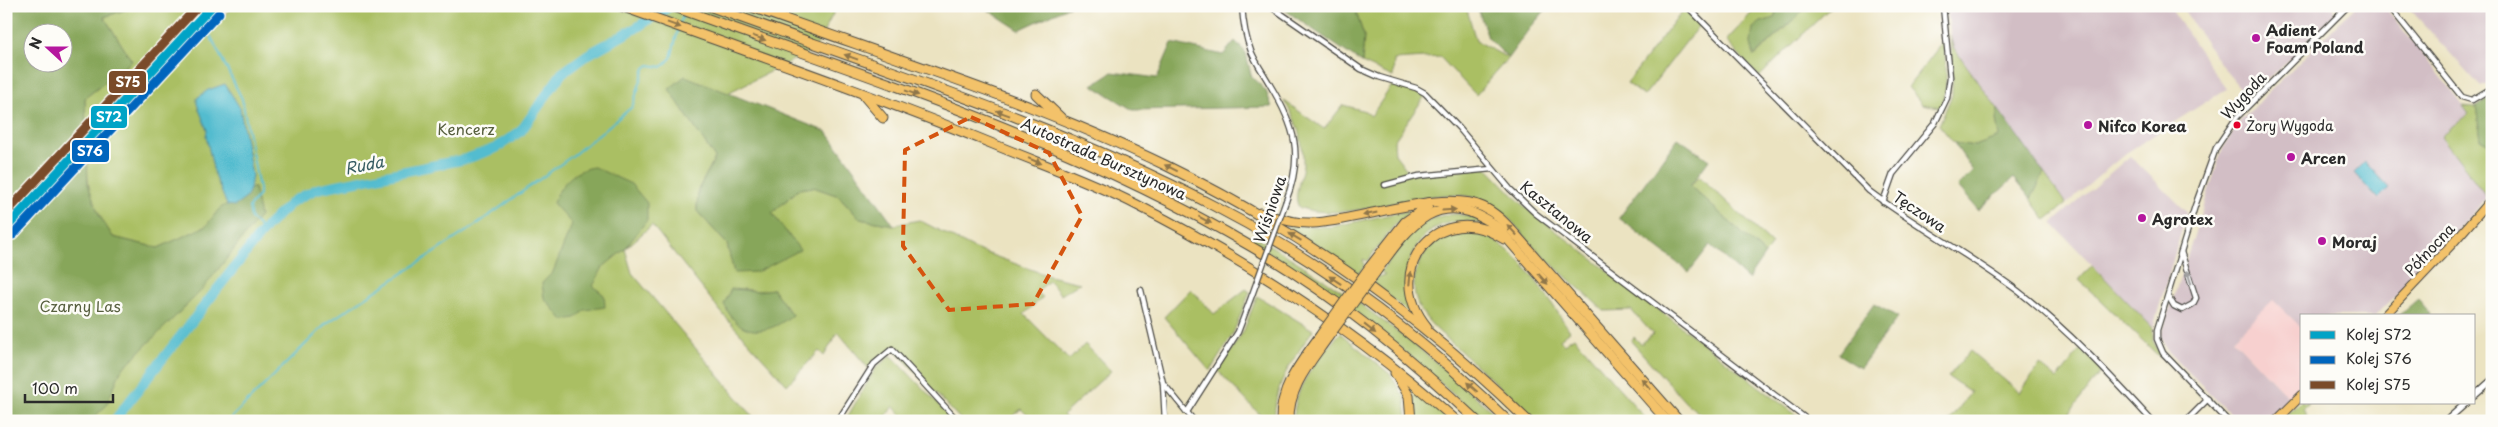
<svg xmlns="http://www.w3.org/2000/svg" width="2498" height="427" viewBox="0 0 2498 427" font-family="'Playpen Sans',sans-serif">
<rect width="100%" height="100%" fill="#fdfcf7"/>
<filter id="ink" filterUnits="userSpaceOnUse"><feTurbulence type="fractalNoise" baseFrequency=".02" numOctaves="2"/><feDisplacementMap in="SourceGraphic" scale="10" xChannelSelector="R" yChannelSelector="G"/><feConvolveMatrix kernelMatrix="1 2 1 2 8 2 1 2 1" color-interpolation-filters="sRGB"/></filter>
<filter id="wash" filterUnits="userSpaceOnUse"><feTurbulence type="fractalNoise" baseFrequency=".0096" numOctaves="4" result="noise"/><feDisplacementMap in="SourceGraphic" scale="20" xChannelSelector="R" yChannelSelector="G"/><feGaussianBlur stdDeviation="1.12" result="paint"/><feColorMatrix in="noise" values="0 0 0 0 0 0 0 0 0 0 0 0 0 0 0 0 0 1.4 0 .05"/><feComposite in="paint" operator="in"/></filter>
<g filter="url(#wash)">
<rect width="100%" height="100%" fill="#ebe3c1"/>
<polygon fill="#f7d0cf" points="2273,299 2302,328 2302,383 2288,397 2233,339"/>
<g fill="#d2bec5">
<polygon points="201,6 216,6 6,232 6,220"/>
<polygon points="1946,6 2169,6 2226,89 2126,153 2066,204 1953,47"/>
<polygon points="2181,6 2331,6 2334,10 2334,15 2279,70 2245,94 2224,69"/>
<polygon points="2356,6 2385,7 2470,114 2441,136 2487,197 2438,255 2375,316 2302,316 2302,328 2273,300 2233,339 2288,397 2284,405 2263,421 2237,421 2166,349 2161,336 2222,150 2241,120"/>
<polygon points="2407,6 2492,6 2492,82 2481,87"/>
<polygon points="2130,156 2187,212 2153,328 2052,223"/>
</g>
<g fill="#aabf64" stroke="#6a7548" fill-rule="evenodd">
<polygon points="136,6 201,6 86,133 85,98 132,61 104,17"/>
<path d="M233,6H837L815,49L686,114L715,158L698,190L697,211L727,244L734,272L799,250L772,213L799,189L813,187L839,196L860,219L894,225L919,220L975,249L1049,276L1080,283L1061,295L1049,281L1036,292L1043,297L1024,314L1069,360L1085,344L1111,371L1063,415L1069,421H1033L1021,409L1007,421H962L894,349L876,360L868,368L838,332L824,356L819,351L787,385L721,312L652,225L625,249L632,273L757,421H42L192,233L158,248L113,237C94,209 79,179 93,146L165,68L169,71ZM743,289L758,291L773,289L792,315Z"/>
<polygon points="1354,6 1466,6 1476,41 1508,58 1476,95 1440,57 1394,60 1393,77 1362,63 1364,36"/>
<polygon points="1758,6 1776,6 1775,18 1761,22 1751,43 1755,56 1808,6 1832,6 1759,77 1726,41"/>
<polygon points="1685,7 1700,24 1644,96 1627,83"/>
<path d="M1941,30C1946,60 1950,81 1940,111L1939,107L1922,104L1908,87L1941,44Z"/>
<polygon points="1950,35 1953,47 1998,109 1996,120 2000,137 1975,146 1954,143 1939,125 1952,95 1953,69"/>
<path d="M1393,84L1412,89L1425,96L1394,141L1395,154L1410,174L1480,168L1484,165L1526,208L1804,421H1710L1686,403L1631,341L1634,337L1641,344L1653,334L1631,310L1604,311C1582,290 1558,271 1536,249C1521,233 1508,213 1487,202C1435,177 1362,226 1300,208C1291,199 1303,175 1303,163C1304,142 1296,117 1283,100L1324,129L1343,105L1365,111L1371,116Z"/>
<polygon points="2463,106 2476,107 2481,139 2492,145 2492,191 2487,197 2441,136 2469,114"/>
<polygon points="2044,173 2066,204 2046,220 2031,199"/>
<polygon points="1699,176 1772,244 1765,254 1690,186"/>
<polygon points="1411,210 1393,227 1369,259 1367,261 1363,259 1364,267 1358,274 1285,225 1331,227"/>
<path d="M1457,214L1475,218L1487,226C1428,204 1391,261 1412,315L1373,284L1378,277L1385,275L1381,272C1402,243 1417,215 1457,214Z"/>
<path d="M1477,231C1521,249 1544,293 1570,331L1560,339L1564,344L1574,337L1648,421H1535C1510,395 1483,372 1456,347C1443,335 1426,322 1418,305C1411,288 1414,273 1422,258C1432,237 1455,232 1477,231Z"/>
<path d="M1253,235C1346,290 1424,347 1502,421H1482C1411,354 1334,290 1250,241Z"/>
<polygon points="2092,265 2153,328 2153,341 2165,362 2079,280"/>
<polygon points="1191,289 1214,314 1246,289 1250,292 1232,336 1210,371 1164,317"/>
<path d="M1257,296L1313,330C1294,359 1272,385 1275,421H1266L1218,371L1244,330Z"/>
<path d="M1340,333L1390,374L1405,398L1407,421H1294C1293,385 1319,359 1340,333Z"/>
<polygon points="2081,349 2102,370 2064,421 1949,421 1971,392 1948,377 1970,351 2020,393 2040,365 2057,379"/>
<polygon points="891,355 954,421 906,421 893,406 883,421 845,421 875,369"/>
<polygon points="1411,387 1450,421 1416,421 1416,408"/>
<polygon points="2302,400 2302,403 2309,403 2303,409 2309,421 2281,421"/>
</g>
<g fill="#87a65a" stroke="#596842" fill-rule="evenodd">
<path d="M6,6H136L104,17L132,61L85,98L88,184L99,215L113,237L158,248L206,226L219,209L254,187L260,216L202,290L121,370L106,406L90,421H6ZM32,32H62V62H32Z"/>
<polygon points="982,6 1070,6 1019,30"/>
<polygon points="1279,6 1354,6 1364,36 1362,63"/>
<polygon points="1477,6 1549,6 1529,29 1508,58 1488,38"/>
<polygon points="1776,6 1808,6 1754,56 1751,43 1753,28 1761,22 1775,18"/>
<polygon points="1235,41 1246,53 1251,75 1266,91 1272,107 1133,110 1092,85 1112,72 1157,78 1172,43 1223,55"/>
<polygon points="685,76 827,132 894,225 860,219 839,196 813,187 799,189 772,213 800,250 757,272 734,273 727,244 697,211 698,190 715,158 669,89"/>
<polygon points="2492,95 2492,145 2481,139 2476,107"/>
<polygon points="1998,109 2044,173 2031,199 2014,178 1978,210 1958,186 1973,171 1954,143 1975,146 1999,137 1996,119"/>
<polygon points="1678,138 1709,160 1690,186 1765,254 1748,279 1710,245 1689,272 1619,218"/>
<path d="M594,167L631,184L647,203V220L625,249L603,267L593,286L604,295L605,307L585,310L576,318L563,320L544,298L542,283L553,272L572,224L553,203C560,185 574,169 594,167Z"/>
<path d="M731,289L758,291L773,289L792,315C767,336 739,338 724,304Z"/>
<polygon points="2418,299 2431,314 2430,316 2398,316"/>
<polygon points="1874,304 1898,317 1860,368 1838,354"/>
</g>
<g fill="#52bccf" stroke="#3e747d">
<polygon points="225,84 240,108 252,175 250,189 246,198 235,206 227,205 214,173 206,136 207,130 197,104 197,98 208,90"/>
<polygon points="2365,162 2389,188 2378,199 2354,173"/>
</g>
<g fill="none" stroke-linecap="round" stroke-linejoin="round">
<g stroke="#52bccf" stroke-width="2">
<polyline points="189,6 192,13"/>
<polyline points="680,23 684,13"/>
<polyline points="209,33 242,99 259,189 259,195 249,207 251,219 264,230"/>
<polyline points="228,421 327,323 476,225 572,156 632,107 645,68 649,65 662,67 671,58 678,30"/>
</g>
<polyline stroke="#52bccf" stroke-width="10" points="114,421 266,227 293,201 317,189 466,159 496,148 521,131 562,73 587,55 636,28 670,6"/>
</g>
</g>
<g filter="url(#ink)">
<g fill="none" stroke-linecap="round" stroke-linejoin="round">
<defs>
<g id="minor">
<path d="M1242,6C1243,22 1245,36 1251,51C1256,63 1264,74 1270,85C1295,126 1304,155 1286,201"/>
<polyline points="1270,6 1361,69 1379,77 1416,88 1425,93 1459,128 1510,189 1535,213 1809,421"/>
<path d="M1687,6L1869,191C1917,227 1970,255 2018,291C2067,329 2110,375 2152,421"/>
<polyline points="2389,6 2462,97 2472,100 2492,88"/>
<polyline points="1385,185 1419,176 1492,169"/>
<polyline points="1883,202 1893,174 1935,123 1947,98 1950,77 1943,6"/>
<polyline points="1141,290 1163,383 1165,421"/>
<polyline points="2168,296 2174,306 2182,310 2193,304 2196,298 2181,252"/>
<polyline points="1163,383 1194,421"/>
<polyline points="1187,412 1238,332 1252,295"/>
<polyline points="835,421 839,419 874,364 892,349 958,421"/>
<polyline points="2186,421 2208,399"/>
<polyline points="2228,421 2163,353 2157,339 2157,330 2195,206 2216,148 2237,117 2348,6"/>
</g>
<g id="tertiary">
<polyline points="2474,396 2492,380"/>
<polyline points="2446,421 2466,403"/>
</g>
<g id="primary">
<polyline points="2384,316 2453,243 2492,198"/>
<polyline points="2276,421 2302,395"/>
</g>
<g id="motorway">
<path d="M621,6C746,51 870,94 993,144C1041,164 1091,181 1137,205C1252,263 1360,335 1457,421"/>
<path d="M672,6C868,77 1071,140 1252,247C1333,294 1409,356 1477,421"/>
<path d="M709,6C879,68 1054,122 1214,206C1322,262 1421,336 1508,421"/>
<path d="M749,6C889,57 1033,101 1167,166C1300,231 1422,317 1528,421"/>
<polyline points="1036,94 1061,118"/>
<polyline points="865,97 883,118"/>
<path d="M1260,213C1278,218 1295,224 1313,223C1359,221 1443,188 1483,207C1496,213 1505,223 1515,234L1679,421"/>
<polyline points="1369,268 1405,222 1428,206"/>
<path d="M1375,273C1408,227 1439,182 1498,228L1667,421"/>
<path d="M1427,327C1379,268 1440,197 1504,239"/>
<polyline points="1395,373 1409,396 1411,421"/>
<path d="M1281,421C1280,386 1303,360 1322,333"/>
<path d="M1289,421C1288,387 1310,363 1328,337"/>
</g>
</defs>
<use href="#minor" stroke="#484742" stroke-width="7"/>
<use href="#tertiary" stroke="#484742" stroke-width="8"/>
<use href="#primary" stroke="#484742" stroke-width="10"/>
<use href="#motorway" stroke="#484742" stroke-width="11"/>
<use href="#minor" stroke="#fff" stroke-width="4.5"/>
<use href="#tertiary" stroke="#fff" stroke-width="5.5"/>
<use href="#primary" stroke="#f3c26a" stroke-width="8"/>
<use href="#motorway" stroke="#f3c26a" stroke-width="9"/>
<defs>
<polyline id="minor-bridge" points="1252,295 1286,201"/>
<g id="motorway-bridge">
<polyline points="1322,333 1369,268"/>
<polyline points="1328,337 1375,273"/>
</g>
</defs>
<use href="#minor-bridge" stroke="#484742" stroke-width="7" stroke-linecap="butt"/>
<use href="#motorway-bridge" stroke="#484742" stroke-width="11" stroke-linecap="butt"/>
<use href="#minor-bridge" stroke="#fff" stroke-width="4.5"/>
<use href="#motorway-bridge" stroke="#f3c26a" stroke-width="9"/>
<defs>
<polyline id="rail-1" points="6,228 212,6"/>
<polyline id="rail-2" points="13,235 219,13"/>
<polyline id="rail-3" points="6,213 198,6"/>
</defs>
<use href="#rail-1" stroke="#fdfcf7" stroke-width="12"/>
<use href="#rail-2" stroke="#fdfcf7" stroke-width="12"/>
<use href="#rail-3" stroke="#fdfcf7" stroke-width="12"/>
<use href="#rail-1" stroke="#02a3c6" stroke-width="9"/>
<use href="#rail-2" stroke="#0065bd" stroke-width="9"/>
<use href="#rail-3" stroke="#7a4b2a" stroke-width="9"/>
</g>
<defs><path id="oneway-solid" d="M-6-.8H1V-3.2L6.5 0L1 3.2V.8H-6Z" transform="scale(1.25)"/></defs>
<g fill="#8f764a">
<use href="#oneway-solid" transform="translate(674 25) rotate(20)"/>
<use href="#oneway-solid" transform="translate(759 38) rotate(20)"/>
<use href="#oneway-solid" transform="translate(851 57) rotate(-160)"/>
<use href="#oneway-solid" transform="translate(912 93) rotate(20)"/>
<use href="#oneway-solid" transform="translate(1003 113) rotate(-160)"/>
<use href="#oneway-solid" transform="translate(1035 161) rotate(22)"/>
<use href="#oneway-solid" transform="translate(1171 168) rotate(-154)"/>
<use href="#oneway-solid" transform="translate(1449 210) rotate(-4)"/>
<use href="#oneway-solid" transform="translate(1370 214) rotate(168)"/>
<use href="#oneway-solid" transform="translate(1205 220) rotate(28)"/>
<use href="#oneway-solid" transform="translate(1512 230) rotate(-133)"/>
<use href="#oneway-solid" transform="translate(1295 237) rotate(-149)"/>
<use href="#oneway-solid" transform="translate(1410 278) rotate(-84)"/>
<use href="#oneway-solid" transform="translate(1543 279) rotate(48)"/>
<use href="#oneway-solid" transform="translate(1335 280) rotate(-146)"/>
<use href="#oneway-solid" transform="translate(1370 329) rotate(38)"/>
<use href="#oneway-solid" transform="translate(1646 384) rotate(-131)"/>
<use href="#oneway-solid" transform="translate(1472 387) rotate(-138)"/>
</g>
<use fill="#a0a0a0" href="#oneway-solid" transform="translate(2189 277) rotate(-108)"/>
</g>
<path fill="none" stroke="#d5540f" stroke-width="4" stroke-dasharray="10 6" stroke-linejoin="round" d="M971,117L1049,153L1082,216L1033,304L949,310L903,246L905,150Z"/>
<g fill="#b5179e" stroke="#fdfcf7" stroke-width="2">
<circle cx="2256" cy="38" r="5"/>
<circle cx="2088" cy="125" r="5"/>
<circle cx="2291" cy="157" r="5"/>
<circle cx="2142" cy="218" r="5"/>
<circle cx="2322" cy="241" r="5"/>
</g>
<circle fill="#e4002b" stroke="#fdfcf7" stroke-width="2" cx="2237" cy="125" r="4.5"/>
<g text-anchor="middle" dominant-baseline="central" stroke-width="5" stroke-linejoin="round" paint-order="stroke">
<g font-size="14" fill="#2b2b2b" stroke="#fdfcf7" text-anchor="start">
<text x="2246" y="125">Żory Wygoda</text>
</g>
<g font-size="15" font-weight="bold" fill="#2b2b2b" stroke="#fdfcf7" text-anchor="start">
<text x="2266" y="29">Adient<tspan x="2266" dy="17">Foam Poland</tspan></text>
<text x="2098" y="125">Nifco Korea</text>
<text x="2301" y="157">Arcen</text>
<text x="2152" y="218">Agrotex</text>
<text x="2332" y="241">Moraj</text>
</g>
<g font-size="15" fill="#2b2b2b" stroke="#fdfcf7">
<text transform="translate(2243 95) rotate(-47)">Wygoda</text>
<text transform="translate(1104 158) rotate(24)">Autostrada Bursztynowa</text>
<text transform="translate(1269 209) rotate(-71)">Wiśniowa</text>
<text transform="translate(1557 211) rotate(39)">Kasztanowa</text>
<text transform="translate(1920 211) rotate(34)">Tęczowa</text>
<text transform="translate(2429 249) rotate(-47)">Północna</text>
</g>
<g font-size="15" fill="#575f3f" stroke="#fdfcf7">
<text x="466" y="128">Kencerz</text>
<text x="80" y="305">Czarny Las</text>
</g>
<g font-size="16" font-style="italic" fill="#395e64" stroke="#fdfcf7">
<text transform="translate(364 164) rotate(-11)">Ruda</text>
</g>
</g>
<g stroke="#fdfcf7" stroke-width="2">
<rect x="108" y="70" width="39" height="24" rx="5" fill="#7a4b2a"/>
<rect x="90" y="105" width="38" height="24" rx="5" fill="#02a3c6"/>
<rect x="71" y="139" width="39" height="24" rx="5" fill="#0065bd"/>
</g>
<g font-size="14" text-anchor="middle" font-weight="bold" fill="#fff">
<text x="128" y="87">S75</text>
<text x="109" y="122">S72</text>
<text x="90" y="156">S76</text>
</g>
<rect width="2498" height="427" fill="none" stroke="#fdfcf7" stroke-width="25"/>
<rect x="2300" y="314" width="175" height="90" fill="#fdfcf7" stroke="#a9a8a5"/>
<rect x="2310" y="331" width="25" height="8" fill="#02a3c6" stroke="#a9a8a5"/>
<text x="2346" y="340" font-size="15" fill="#2b2b2b">Kolej S72</text>
<rect x="2310" y="356" width="25" height="8" fill="#0065bd" stroke="#a9a8a5"/>
<text x="2346" y="364" font-size="15" fill="#2b2b2b">Kolej S76</text>
<rect x="2310" y="381" width="25" height="8" fill="#7a4b2a" stroke="#a9a8a5"/>
<text x="2346" y="390" font-size="15" fill="#2b2b2b">Kolej S75</text>
<g transform="translate(48 48) rotate(291)"><circle r="24" fill="#fdfcf7" stroke="#a9a8a5"/>
<path d="M0-4L9 19L0 12L-9 19Z" fill="#b5179e"/>
<text y="-8" font-size="14" font-weight="bold" text-anchor="middle" fill="#2b2b2b">N</text>
</g>
<path d="M25 394v8h88v-8" fill="none" stroke="#2b2b2b" stroke-width="2.5"/>
<text x="32" y="394" font-size="15" fill="#2b2b2b" stroke="#fdfcf7" stroke-width="4" paint-order="stroke">100 m</text>
</svg>
